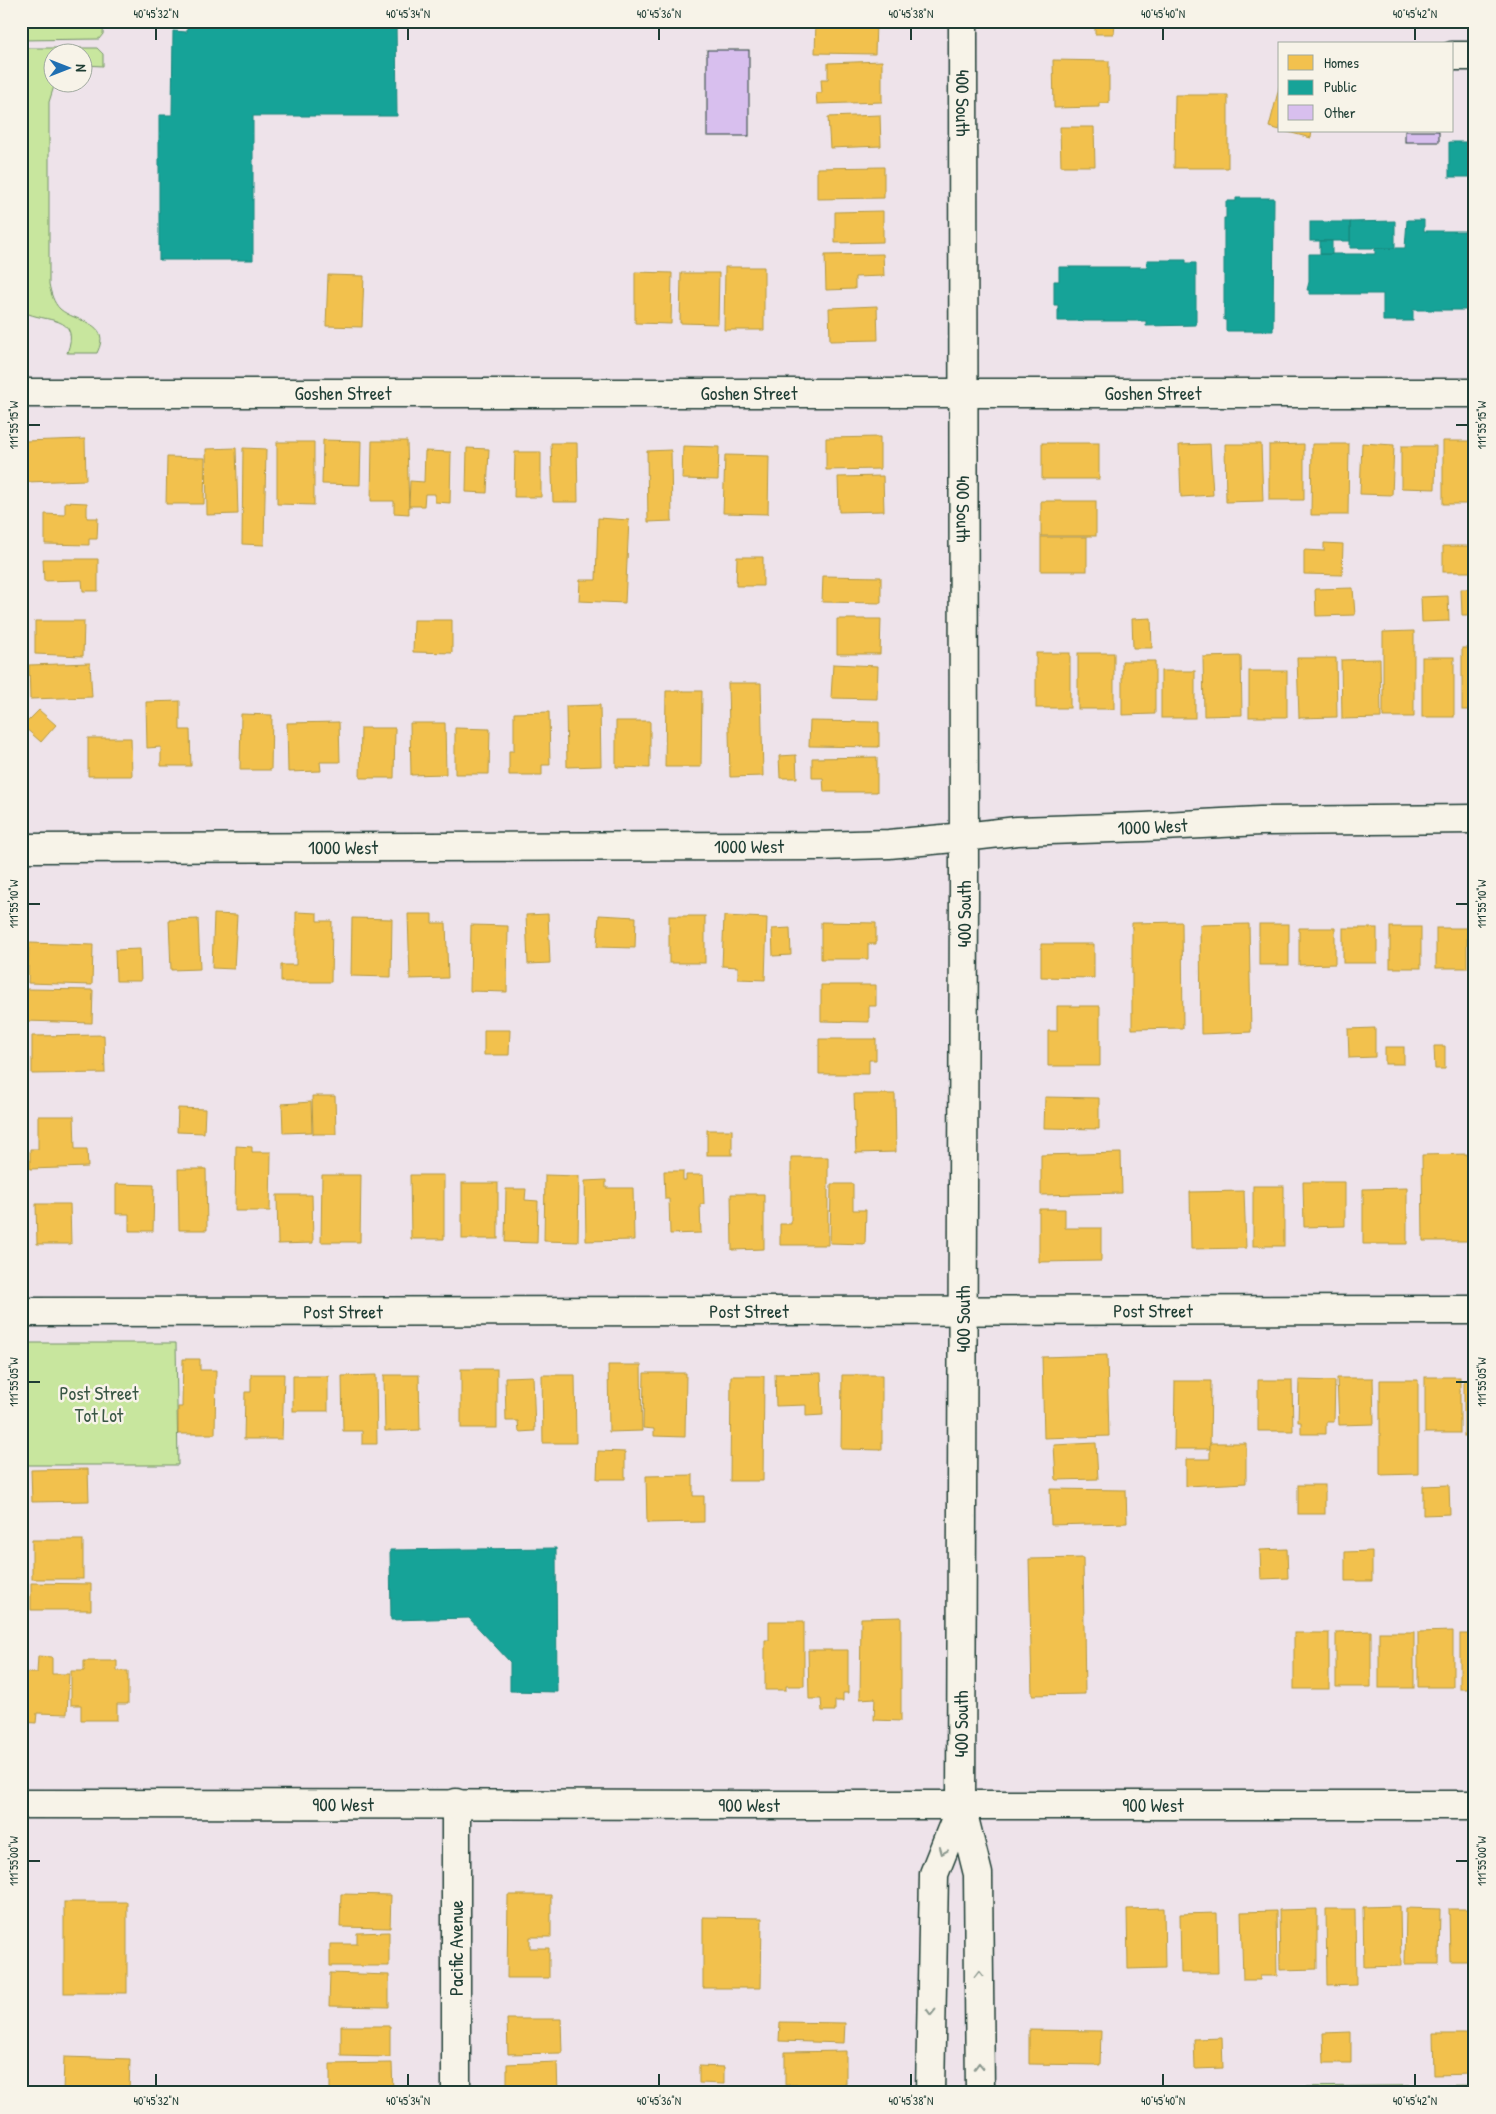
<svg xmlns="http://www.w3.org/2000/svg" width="1496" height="2114" viewBox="0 0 1496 2114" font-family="'Patrick Hand',sans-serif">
<rect width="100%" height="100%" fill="#eee3ea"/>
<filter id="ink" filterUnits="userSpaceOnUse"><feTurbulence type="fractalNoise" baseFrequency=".02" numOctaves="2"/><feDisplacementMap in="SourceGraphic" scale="10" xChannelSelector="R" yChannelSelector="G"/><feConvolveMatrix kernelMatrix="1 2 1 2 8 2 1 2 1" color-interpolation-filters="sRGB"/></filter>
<g filter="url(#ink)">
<g fill="#c8e69e" stroke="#749269">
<polygon points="104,21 103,34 99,39 21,40 21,23 91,25"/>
<path d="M21,48H97L103,54V66L83,65L82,52H52V82L55,83L49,102V284C51,293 53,302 60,309C76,323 113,321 97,353H67C82,314 45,323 24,312V85L21,81Z"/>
<polygon points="21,1343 176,1343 178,1465 21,1465"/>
<polygon points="1475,2085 1475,2093 1194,2093 1194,2088"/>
</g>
<g fill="#f2c14e" stroke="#b39946">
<polygon points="816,21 876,22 875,54 815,53"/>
<polygon points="1051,21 1115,21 1115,24 1114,34 1095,34 1095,23"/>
<polygon points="1053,60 1109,61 1109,103 1099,103 1099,107 1054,108"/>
<polygon points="882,61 882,102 817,104 816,93 822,93 821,79 828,79 828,63"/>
<polygon points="1280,84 1280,130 1269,127"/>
<polygon points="1175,95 1228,95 1228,168 1174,168"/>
<polygon points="880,115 881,146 830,148 828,117"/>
<polygon points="1060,127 1094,127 1095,166 1061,166"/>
<polygon points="1284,131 1312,131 1311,138"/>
<polygon points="884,167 884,198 817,199 817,168"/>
<polygon points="883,211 883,242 835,243 835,212"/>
<polygon points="883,254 884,276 855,277 855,289 826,290 825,255"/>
<polygon points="725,267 764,267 764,330 724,330"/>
<polygon points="635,272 672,273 671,324 635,323"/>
<polygon points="681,273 719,273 718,324 680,323"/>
<polygon points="328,275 364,276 362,327 326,326"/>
<polygon points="877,306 878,340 830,341 829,308"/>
<polygon points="880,437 880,469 826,470 826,438"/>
<polygon points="85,439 86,480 26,482 24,441"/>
<polygon points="323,440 361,441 360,485 322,484"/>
<polygon points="372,441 407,441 409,514 394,513 394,501 371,501"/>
<rect x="1443" y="441" width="32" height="63"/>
<polygon points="277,442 314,442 314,505 277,504"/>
<polygon points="551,443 577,443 578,502 553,502"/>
<rect x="1042" y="443" width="57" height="36"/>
<polygon points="1362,443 1394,445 1392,495 1360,494"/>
<polygon points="1210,444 1213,495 1181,497 1179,445"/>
<polygon points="1225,444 1261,444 1263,501 1226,502"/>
<polygon points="1304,444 1304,500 1269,500 1269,445"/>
<polygon points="1312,444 1349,444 1348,515 1311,515"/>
<polygon points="683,446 719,447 718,480 682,479"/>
<polygon points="1401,446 1436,446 1435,489 1401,488"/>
<polygon points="236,448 238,514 207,515 206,449"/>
<polygon points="243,448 266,449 264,545 242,544"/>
<polygon points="467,448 489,449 487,493 466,492"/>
<polygon points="671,450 672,521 648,522 647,451"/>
<polygon points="425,451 451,452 450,503 435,502 435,494 425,494 424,506 409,506 410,481 424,482"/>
<polygon points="515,452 541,452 541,497 514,497"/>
<polygon points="725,455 769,456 768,514 723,513"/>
<polygon points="167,457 205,458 204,504 166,504"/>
<polygon points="883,476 884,511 839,512 838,477"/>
<rect x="1041" y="501" width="55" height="35"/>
<polygon points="65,502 87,503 87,518 98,518 97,539 89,539 89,545 45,544 45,514 65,515"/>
<polygon points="598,518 629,520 625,603 579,601 580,580 596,580"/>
<rect x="1041" y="537" width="46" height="34"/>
<polygon points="1324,543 1343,544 1342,575 1304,574 1304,550 1324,551"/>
<rect x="1443" y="546" width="32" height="26"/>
<polygon points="737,557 763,557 763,586 736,586"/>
<polygon points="43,559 98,559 98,591 83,591 82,580 44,581"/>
<polygon points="823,576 881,577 881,603 822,602"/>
<polygon points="1353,588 1355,615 1316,616 1315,589"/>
<polygon points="1461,589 1475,589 1475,615 1462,615"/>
<polygon points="1448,596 1449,621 1422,622 1421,597"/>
<polygon points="1151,618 1152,648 1133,648 1132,619"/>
<polygon points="837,619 881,619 880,654 837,654"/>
<polygon points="414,620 452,620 452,653 413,652"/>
<polygon points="35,621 84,621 83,656 35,654"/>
<polygon points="1414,631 1414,717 1383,717 1383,632"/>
<rect x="1462" y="648" width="13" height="62"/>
<rect x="1036" y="653" width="34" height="55"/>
<rect x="1078" y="653" width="36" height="56"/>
<polygon points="1241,656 1242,715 1204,716 1203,657"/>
<rect x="1422" y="657" width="32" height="60"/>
<polygon points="1297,658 1336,658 1337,717 1299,718"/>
<polygon points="1380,659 1381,718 1342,719 1341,660"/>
<polygon points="1122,661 1155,661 1155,714 1122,715"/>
<polygon points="90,663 92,697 30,699 29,665"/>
<polygon points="833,664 878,666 877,699 831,698"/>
<rect x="1161" y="671" width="34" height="47"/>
<rect x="1249" y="671" width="38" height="46"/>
<polygon points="728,683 761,683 763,776 730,777"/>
<polygon points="666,691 702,691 701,767 665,767"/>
<polygon points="180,701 180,730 190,730 191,766 161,766 161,747 147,748 146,702"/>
<polygon points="600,705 601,766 567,767 566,706"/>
<polygon points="39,710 56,725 41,742 23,726"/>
<polygon points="549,712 550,765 542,765 542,775 509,775 509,751 514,751 514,713"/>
<polygon points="241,714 272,715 271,770 240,770"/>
<polygon points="616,721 650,721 650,768 616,767"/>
<polygon points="810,721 879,722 879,747 809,746"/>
<polygon points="339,722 340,762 320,762 321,771 288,772 287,723"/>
<polygon points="410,723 445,723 446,774 411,775"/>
<polygon points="361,728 395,728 394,778 360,778"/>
<polygon points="455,728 490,729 489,774 455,774"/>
<polygon points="88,738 131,738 132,776 88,776"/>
<polygon points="796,755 797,778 780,778 779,756"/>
<polygon points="877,757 877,792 824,792 823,778 812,778 812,758"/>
<polygon points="296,912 317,913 317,921 332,921 331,982 281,982 281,965 296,965"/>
<polygon points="214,914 237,915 234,969 212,968"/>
<polygon points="408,914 432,914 432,923 446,923 448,978 410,979"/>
<polygon points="548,914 550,963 528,964 526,915"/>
<polygon points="599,915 636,917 635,948 597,947"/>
<rect x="669" y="916" width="36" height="47"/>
<polygon points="724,916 767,918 765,980 738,979 738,967 722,966"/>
<polygon points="352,918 392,919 391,977 351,976"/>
<polygon points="198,919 200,969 171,970 169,920"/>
<polygon points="821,922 876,923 876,944 868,944 868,959 821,959"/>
<polygon points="1182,922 1183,1028 1132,1029 1132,923"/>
<polygon points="1249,924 1251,1032 1201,1034 1200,925"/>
<rect x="1259" y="924" width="30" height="41"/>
<polygon points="471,925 508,926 507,992 470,991"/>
<rect x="1390" y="927" width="31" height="41"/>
<polygon points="790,928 791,955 773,956 772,929"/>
<polygon points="1299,928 1335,928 1335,964 1299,965"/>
<rect x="1343" y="928" width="34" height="35"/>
<rect x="1436" y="928" width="31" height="40"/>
<polygon points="29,943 93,945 92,985 28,983"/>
<polygon points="1041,944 1094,944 1094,978 1041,977"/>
<polygon points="140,949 141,981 116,981 115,950"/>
<polygon points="821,985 876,985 876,1006 869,1006 869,1022 821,1021"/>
<polygon points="27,989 93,990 92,1023 26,1021"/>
<polygon points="1057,1006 1100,1006 1100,1066 1048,1066 1048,1031 1057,1031"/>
<polygon points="1375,1028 1375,1057 1349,1058 1348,1029"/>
<polygon points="484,1030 510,1030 509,1055 484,1055"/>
<polygon points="104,1035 105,1073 32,1074 32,1036"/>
<polygon points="819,1039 876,1039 876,1060 869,1060 869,1074 819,1074"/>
<polygon points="1434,1046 1445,1046 1445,1069 1435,1069"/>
<rect x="1385" y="1047" width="19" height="17"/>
<polygon points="854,1094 895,1094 896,1152 856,1153"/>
<polygon points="312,1096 335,1096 336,1134 313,1134"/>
<polygon points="1045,1097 1099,1098 1099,1129 1044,1128"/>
<polygon points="311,1102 312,1132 283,1133 282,1104"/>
<polygon points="178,1108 205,1109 204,1133 177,1132"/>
<polygon points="38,1116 74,1116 75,1149 87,1149 88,1167 30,1169 30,1149 38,1149"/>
<rect x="707" y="1130" width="25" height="25"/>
<polygon points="236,1146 252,1147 252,1152 271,1152 270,1211 235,1211"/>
<polygon points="1121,1153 1122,1193 1041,1195 1041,1155"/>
<polygon points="1467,1154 1468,1241 1423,1241 1422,1155"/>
<polygon points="791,1157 828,1157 828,1245 780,1245 780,1224 791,1224"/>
<polygon points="178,1169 206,1169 207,1230 179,1230"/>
<polygon points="664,1171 683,1171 683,1180 686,1180 686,1175 703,1175 704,1204 700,1204 701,1233 670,1234 669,1199 665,1199"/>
<polygon points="322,1175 361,1175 360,1242 321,1242"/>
<polygon points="410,1175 444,1175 444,1239 411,1239"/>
<polygon points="545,1175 579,1176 578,1242 544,1241"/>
<polygon points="606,1180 606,1188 633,1188 634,1240 586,1241 585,1181"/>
<polygon points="1303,1182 1345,1182 1345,1226 1304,1227"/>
<rect x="462" y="1183" width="36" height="56"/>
<polygon points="116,1184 154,1185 153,1231 129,1231 129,1214 116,1214"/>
<polygon points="831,1184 853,1184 853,1210 866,1210 865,1244 830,1243"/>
<rect x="1253" y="1186" width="31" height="60"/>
<polygon points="1407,1188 1407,1244 1363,1244 1363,1189"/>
<polygon points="506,1189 526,1189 525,1200 538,1201 537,1243 505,1242"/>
<polygon points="1244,1191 1246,1248 1191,1249 1190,1192"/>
<polygon points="731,1194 764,1194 764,1249 732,1250"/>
<polygon points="277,1195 312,1195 313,1243 278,1244"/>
<polygon points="36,1204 70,1204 71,1244 37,1244"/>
<polygon points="1039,1209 1065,1209 1065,1228 1101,1228 1101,1261 1039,1262"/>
<polygon points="1107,1355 1109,1436 1044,1438 1042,1357"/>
<polygon points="183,1359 200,1359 200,1370 216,1370 215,1434 178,1434 178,1407 182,1407"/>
<polygon points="608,1365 641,1365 642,1431 609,1432"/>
<rect x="461" y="1369" width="36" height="59"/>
<polygon points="644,1373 686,1373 685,1437 654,1436 654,1429 643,1428"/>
<polygon points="821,1373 823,1415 806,1416 806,1405 776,1406 775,1374"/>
<polygon points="251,1374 284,1374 282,1439 244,1439 245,1392 251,1392"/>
<polygon points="376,1375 377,1444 362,1444 362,1431 343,1431 342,1376"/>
<polygon points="384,1375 419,1375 420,1430 385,1431"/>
<polygon points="542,1375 575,1375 576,1443 543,1443"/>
<polygon points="842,1375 882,1375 882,1450 841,1449"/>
<rect x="293" y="1376" width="35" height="35"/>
<polygon points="533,1376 535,1431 519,1432 518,1421 506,1421 505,1377"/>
<polygon points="731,1376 764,1376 763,1481 730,1481"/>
<rect x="1425" y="1377" width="35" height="56"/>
<polygon points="1337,1378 1373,1378 1374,1424 1339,1425"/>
<polygon points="1258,1380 1292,1380 1293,1431 1258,1431"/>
<polygon points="1299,1380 1335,1381 1334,1422 1326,1422 1326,1434 1301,1434 1301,1422 1298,1422"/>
<polygon points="1380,1380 1418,1380 1418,1474 1380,1475"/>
<rect x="1464" y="1380" width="11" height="56"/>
<polygon points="1175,1381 1211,1381 1210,1449 1174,1449"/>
<polygon points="1096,1443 1098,1479 1056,1480 1054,1445"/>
<polygon points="1210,1443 1246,1443 1246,1483 1186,1486 1186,1459 1210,1459"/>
<polygon points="598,1451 625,1452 625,1479 597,1479"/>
<polygon points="88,1469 89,1501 32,1502 31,1470"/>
<polygon points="693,1475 693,1496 704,1496 704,1522 647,1523 646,1476"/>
<rect x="1298" y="1485" width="27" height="29"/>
<polygon points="1449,1485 1450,1514 1423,1515 1423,1486"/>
<polygon points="1050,1489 1126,1490 1127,1523 1051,1525"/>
<rect x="32" y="1540" width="51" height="39"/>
<polygon points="1287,1549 1288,1578 1261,1579 1260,1550"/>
<polygon points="1372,1551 1372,1581 1345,1581 1345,1552"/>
<polygon points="1083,1558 1085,1694 1032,1695 1029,1559"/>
<polygon points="31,1583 91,1584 91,1610 31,1610"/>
<polygon points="901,1617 901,1721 874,1720 875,1698 860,1699 861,1618"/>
<polygon points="769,1621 804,1621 804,1686 786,1686 786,1690 765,1690 765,1640 769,1640"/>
<polygon points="1371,1631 1371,1687 1336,1687 1336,1632"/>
<polygon points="1453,1631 1453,1687 1418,1687 1418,1632"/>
<rect x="1379" y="1632" width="35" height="56"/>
<rect x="1294" y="1633" width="35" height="56"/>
<rect x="1460" y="1634" width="15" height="55"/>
<polygon points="808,1650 848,1650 848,1693 843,1693 843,1701 835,1701 835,1711 822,1711 821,1699 809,1699"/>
<polygon points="38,1656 52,1657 52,1674 69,1674 67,1714 37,1713 36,1723 21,1722 21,1673 37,1673"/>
<polygon points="84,1661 117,1661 117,1671 128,1671 128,1704 117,1704 117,1720 81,1720 81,1705 71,1705 71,1671 84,1671"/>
<polygon points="341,1894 391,1895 390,1928 340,1927"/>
<polygon points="508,1895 551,1895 551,1937 530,1937 530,1948 549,1948 549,1978 507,1978"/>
<rect x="64" y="1902" width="63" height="91"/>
<polygon points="1400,1906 1401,1966 1364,1967 1363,1907"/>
<polygon points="1164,1908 1165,1968 1128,1969 1127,1909"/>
<polygon points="1406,1908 1440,1909 1439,1964 1405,1964"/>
<polygon points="1317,1909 1317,1969 1280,1970 1279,1910"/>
<polygon points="1326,1909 1355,1909 1356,1985 1327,1986"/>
<polygon points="1449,1909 1475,1909 1475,1961 1450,1961"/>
<polygon points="1276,1911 1277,1976 1260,1976 1260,1980 1243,1980 1241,1912"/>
<polygon points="1217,1913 1218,1973 1181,1973 1180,1914"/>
<polygon points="703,1917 762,1918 761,1988 703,1988"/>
<polygon points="389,1932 389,1966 330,1966 330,1944 357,1944 357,1933"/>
<polygon points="330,1973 389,1975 389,2007 329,2006"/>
<polygon points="507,2019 561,2019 562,2053 508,2054"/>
<polygon points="780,2022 845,2023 844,2043 779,2041"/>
<polygon points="341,2026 390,2026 390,2057 341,2056"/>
<polygon points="1029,2030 1101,2031 1100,2065 1029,2064"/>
<polygon points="1351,2032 1351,2063 1324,2063 1323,2033"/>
<polygon points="1433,2034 1473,2034 1473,2074 1434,2075"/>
<polygon points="1222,2038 1223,2068 1195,2069 1194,2039"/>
<polygon points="846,2051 846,2084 785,2085 785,2052"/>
<polygon points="64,2057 130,2059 129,2093 63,2093"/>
<polygon points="557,2062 558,2093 507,2093 507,2064"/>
<polygon points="392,2063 393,2093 330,2093 330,2064"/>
<polygon points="699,2066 724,2067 724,2084 699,2083"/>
<polygon points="1090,2091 1090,2093 1027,2093 1027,2092"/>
</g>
<g fill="#17a398" stroke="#19847a">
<polygon points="187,21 396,21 397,116 253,116 253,260 159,260 159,115 172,115 173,31 187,32"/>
<rect x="1449" y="142" width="26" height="35"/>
<polygon points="1236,198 1274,198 1273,331 1226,331 1226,320 1224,320 1224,218 1226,218 1226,201 1236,201"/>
<polygon points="1407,220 1424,220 1424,231 1475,231 1475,310 1413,310 1413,321 1383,321 1383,294 1309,294 1309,290 1307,290 1309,282 1309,254 1375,254 1375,248 1405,248"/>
<polygon points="1395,221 1395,248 1350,248 1350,222"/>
<rect x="1310" y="222" width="40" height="19"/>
<rect x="1320" y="241" width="12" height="13"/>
<polygon points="1147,260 1186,260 1186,263 1196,263 1196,325 1146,326 1146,321 1058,321 1058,305 1054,305 1054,281 1059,281 1059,267 1147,267"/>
<polygon points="556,1548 557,1692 510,1691 510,1662 469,1618 391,1620 390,1550"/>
</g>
<g fill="#d8bfee" stroke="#1f3d34">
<rect x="707" y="50" width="42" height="86"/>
<rect x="1405" y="131" width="34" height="11"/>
</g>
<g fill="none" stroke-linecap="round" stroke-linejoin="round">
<defs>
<g id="street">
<polyline points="1452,56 1475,56"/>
<path id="s1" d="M21,393H1475"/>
<path id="s2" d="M21,848L818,846L889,844L964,837"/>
<path id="s3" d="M21,1312L1475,1310"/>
<polyline points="456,1803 456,2093"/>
</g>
<g id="secondary">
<path id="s4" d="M963,21L964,888L961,1806L978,1874L980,2093"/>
<path id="s5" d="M964,837L1017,831L1144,827L1260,821L1475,819"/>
<path id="s6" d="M21,1804C506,1804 990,1806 1475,1805"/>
<polyline points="930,2093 934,1874 961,1806"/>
</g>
</defs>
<use href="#street" stroke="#1f3d34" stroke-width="31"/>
<use href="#secondary" stroke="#1f3d34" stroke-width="31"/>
<use href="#street" stroke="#f7f3e8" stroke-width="28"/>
<use href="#secondary" stroke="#f7f3e8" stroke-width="28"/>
</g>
<defs><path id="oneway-chevron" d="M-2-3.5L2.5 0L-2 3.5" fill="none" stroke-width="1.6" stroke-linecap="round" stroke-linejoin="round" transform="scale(1.25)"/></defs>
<g stroke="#8b988e">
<use href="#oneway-chevron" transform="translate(943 1851) rotate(112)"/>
<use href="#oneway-chevron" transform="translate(979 1974) rotate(-90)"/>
<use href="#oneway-chevron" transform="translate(931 2012) rotate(91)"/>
<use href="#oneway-chevron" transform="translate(979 2066) rotate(-91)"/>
</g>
</g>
<path fill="none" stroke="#1f3d34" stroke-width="2" d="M156,28V40M408,28V40M659,28V40M911,28V40M1163,28V40M1415,28V40M28,425H40M1456,425H1468M28,904H40M1456,904H1468M28,1382H40M1456,1382H1468M28,1861H40M1456,1861H1468M156,2074V2086M408,2074V2086M659,2074V2086M911,2074V2086M1163,2074V2086M1415,2074V2086"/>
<g text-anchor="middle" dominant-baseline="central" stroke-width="5" stroke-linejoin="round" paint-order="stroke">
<g font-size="19" fill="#1f3d34" stroke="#f7f3e8">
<text stroke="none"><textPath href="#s4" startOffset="82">400 South</textPath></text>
<text stroke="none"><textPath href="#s1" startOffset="322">Goshen Street</textPath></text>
<text stroke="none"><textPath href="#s1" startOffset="728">Goshen Street</textPath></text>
<text stroke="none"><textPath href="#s1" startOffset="1132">Goshen Street</textPath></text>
<text stroke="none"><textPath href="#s4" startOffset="488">400 South</textPath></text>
<text stroke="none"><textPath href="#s5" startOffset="189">1000 West</textPath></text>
<text stroke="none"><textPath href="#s2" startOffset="728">1000 West</textPath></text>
<text stroke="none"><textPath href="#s2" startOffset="322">1000 West</textPath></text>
<text transform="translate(964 914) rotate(-90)">400 South</text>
<text stroke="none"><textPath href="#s3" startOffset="1132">Post Street</textPath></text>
<text stroke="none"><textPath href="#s3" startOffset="322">Post Street</textPath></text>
<text stroke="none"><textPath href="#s3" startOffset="728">Post Street</textPath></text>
<text transform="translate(963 1319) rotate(-90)">400 South</text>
<text transform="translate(961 1724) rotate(-90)">400 South</text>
<text stroke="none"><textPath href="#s6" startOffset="322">900 West</textPath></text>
<text stroke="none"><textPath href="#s6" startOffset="728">900 West</textPath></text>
<text stroke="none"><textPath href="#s6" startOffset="1132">900 West</textPath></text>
<text transform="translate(456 1948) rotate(-90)">Pacific Avenue</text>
</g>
<g font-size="19" fill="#385644" stroke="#f7f3e8">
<text x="99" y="1393">Post Street<tspan x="99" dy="22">Tot Lot</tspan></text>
</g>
</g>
<rect width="1496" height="2114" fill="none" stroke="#f7f3e8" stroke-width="55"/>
<rect x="1278" y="42" width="175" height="90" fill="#f7f3e8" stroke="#a1aaa0"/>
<rect x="1288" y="55" width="25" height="15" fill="#f2c14e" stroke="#a1aaa0"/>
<text x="1324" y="68" font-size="15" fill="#1f3d34">Homes</text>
<rect x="1288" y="80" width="25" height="15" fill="#17a398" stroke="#a1aaa0"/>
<text x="1324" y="92" font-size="15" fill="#1f3d34">Public</text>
<rect x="1288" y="105" width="25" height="15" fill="#d8bfee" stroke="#a1aaa0"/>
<text x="1324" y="118" font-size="15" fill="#1f3d34">Other</text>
<g transform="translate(68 68) rotate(90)"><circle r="24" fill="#f7f3e8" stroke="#a1aaa0"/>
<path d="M0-4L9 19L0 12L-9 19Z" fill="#1f6fb2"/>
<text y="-8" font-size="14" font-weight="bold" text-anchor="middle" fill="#1f3d34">N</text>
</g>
<rect x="28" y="28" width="1440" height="2058" fill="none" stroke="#1f3d34" stroke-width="2"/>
<g font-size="12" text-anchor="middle" fill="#1f3d34">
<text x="156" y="18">40°45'32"N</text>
<text x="408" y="18">40°45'34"N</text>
<text x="659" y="18">40°45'36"N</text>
<text x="911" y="18">40°45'38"N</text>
<text x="1163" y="18">40°45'40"N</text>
<text x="1415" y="18">40°45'42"N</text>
<text transform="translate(1482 425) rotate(-90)" y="4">111°55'15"W</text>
<text transform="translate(14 425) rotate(-90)" y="4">111°55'15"W</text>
<text transform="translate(1482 904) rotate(-90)" y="4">111°55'10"W</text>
<text transform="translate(14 904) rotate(-90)" y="4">111°55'10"W</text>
<text transform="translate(1482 1382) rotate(-90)" y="4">111°55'05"W</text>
<text transform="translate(14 1382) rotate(-90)" y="4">111°55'05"W</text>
<text transform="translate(1482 1861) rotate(-90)" y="4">111°55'00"W</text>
<text transform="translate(14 1861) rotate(-90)" y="4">111°55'00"W</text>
<text x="156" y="2105">40°45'32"N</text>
<text x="408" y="2105">40°45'34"N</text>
<text x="659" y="2105">40°45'36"N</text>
<text x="911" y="2105">40°45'38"N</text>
<text x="1163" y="2105">40°45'40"N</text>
<text x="1415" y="2105">40°45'42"N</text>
</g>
</svg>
